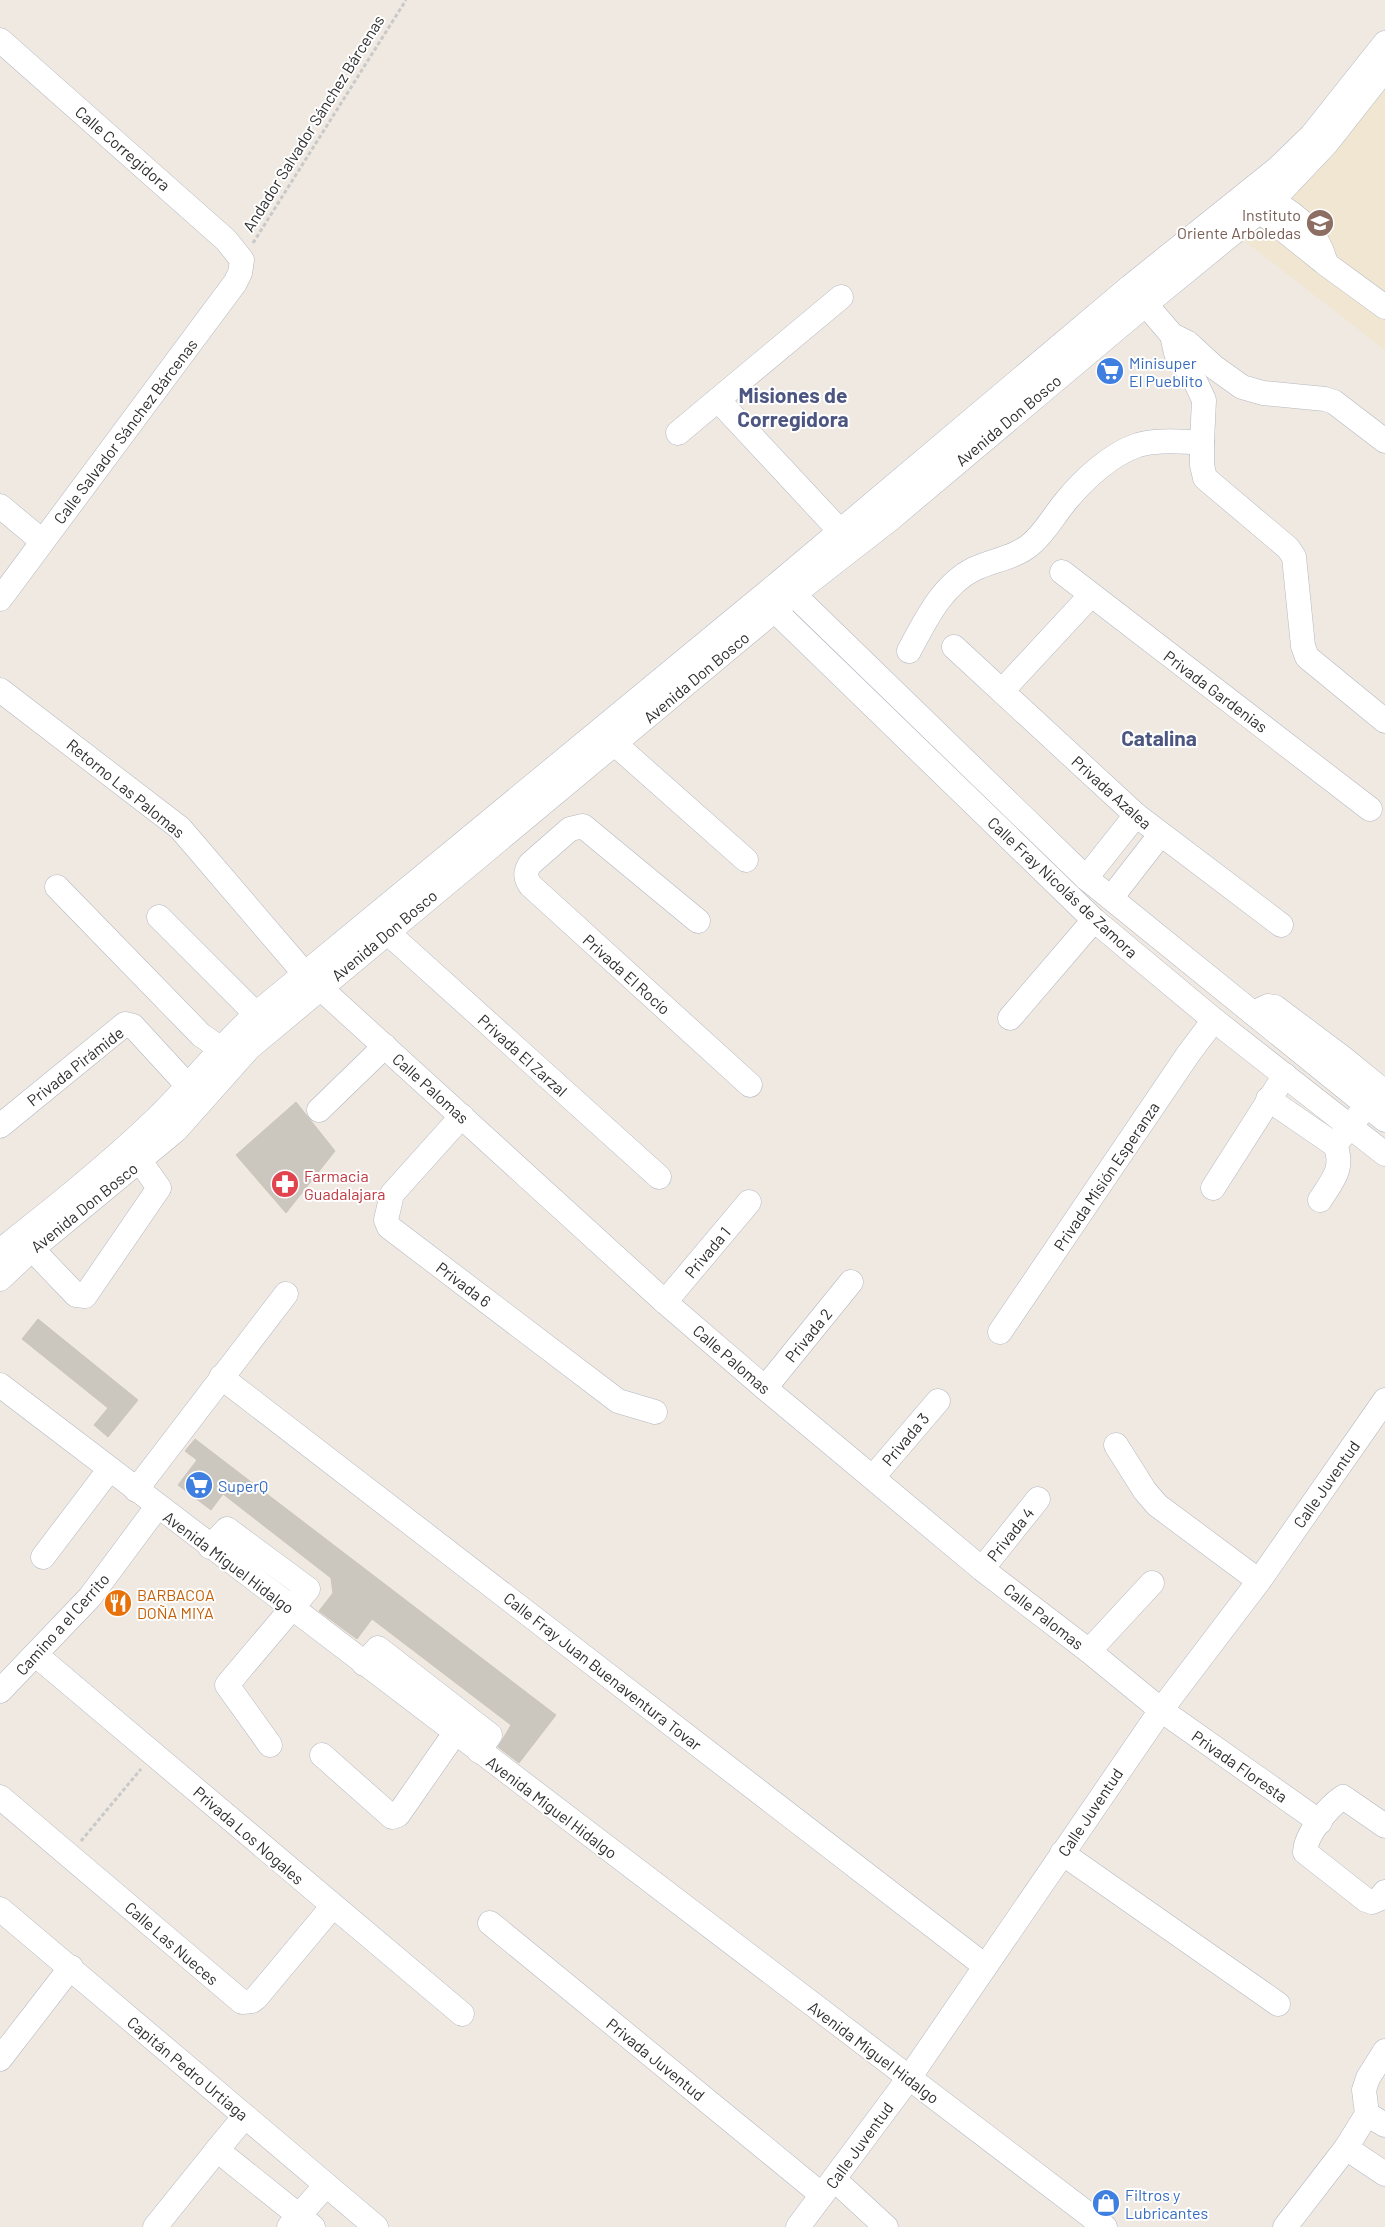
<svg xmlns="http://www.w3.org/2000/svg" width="1385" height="2227" viewBox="0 0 1385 2227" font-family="Barlow,sans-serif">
<rect width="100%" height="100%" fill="#efe9e1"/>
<polygon fill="#f0e6d1" points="1385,74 1385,350 1238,236"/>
<g fill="#cbc7bf" stroke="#cbc5ba">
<polygon points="296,1102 335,1151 286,1213 236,1155"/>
<polygon points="38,1319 138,1400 108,1437 94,1425 108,1408 22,1339"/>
<polygon points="195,1439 556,1715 519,1763 498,1747 511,1725 372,1619 357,1639 319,1611 333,1593 331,1578 223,1494 211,1510 178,1485 197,1460 185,1451"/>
</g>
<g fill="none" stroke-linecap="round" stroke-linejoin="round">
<defs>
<g id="minor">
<polyline points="0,40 226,240 242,260 240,273 235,283 0,599"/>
<path d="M1272,201C1299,216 1319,234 1326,264"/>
<polyline points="1260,211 1326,264 1385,307"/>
<polyline points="1136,293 1172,335 1188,343 1214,367 1242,387 1263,393 1325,399 1334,402 1385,441"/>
<polyline points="718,400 840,531"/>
<polyline points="678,433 841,297"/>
<polyline points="1202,442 1202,465 1205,478 1288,548 1294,557 1303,646 1307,657 1385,721"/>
<polyline points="0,506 42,541"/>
<polyline points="1062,572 1370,809"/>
<polyline points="782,583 1086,878 1385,1120"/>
<polyline points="764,600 1094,920 1214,1020 1385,1154"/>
<polyline points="954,647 1136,815 1281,925"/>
<path d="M909,651C925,621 942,585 974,569C993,560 1014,558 1030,545C1045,533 1054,515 1066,501C1084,479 1111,454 1138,445C1158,439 1182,442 1202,442L1204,400L1196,383L1176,353L1172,335"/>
<polyline points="0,690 180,828 305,974 665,1302 765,1388 982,1569 1089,1651 1161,1710 1320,1822"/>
<polyline points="1002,691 1091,595"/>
<polyline points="615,744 746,860"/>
<polyline points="1086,878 1136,815"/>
<polyline points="57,887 201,1035 220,1048"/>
<polyline points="1111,898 1160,835"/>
<polyline points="159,917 256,1014"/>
<path d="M698,921L583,826L570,829L530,864C525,872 525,877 530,885L750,1085"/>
<polyline points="387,932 659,1177"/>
<polyline points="1253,1013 1268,1006 1275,1007 1343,1058 1381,1089 1385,1096"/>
<polyline points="1010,1018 1094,920"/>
<polyline points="1268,1099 1335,1145 1360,1114"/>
<polyline points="319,1110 385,1046"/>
<polyline points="462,1116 392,1194 386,1220 389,1227 618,1401 655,1412"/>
<polyline points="0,1126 125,1024 133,1026 189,1087"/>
<polyline points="1213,1188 1285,1075"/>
<path d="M1320,1200C1332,1181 1345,1168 1335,1145"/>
<polyline points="32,1249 76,1295 85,1296 159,1188 140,1161"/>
<path d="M0,1251C53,1209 105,1168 154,1121C190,1087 219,1047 256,1014L781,581L1131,286L1278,168L1312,135L1385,43"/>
<polyline points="0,1279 32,1249 176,1130 249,1048 794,594 889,520 1146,304 1272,201 1326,144 1385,69"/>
<polyline points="665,1302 749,1202"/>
<polyline points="1000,1332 1189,1053 1214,1020"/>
<polyline points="221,1377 985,1966"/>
<polyline points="0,1385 1105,2227"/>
<polyline points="765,1388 851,1282"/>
<polyline points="1116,1445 1145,1491 1157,1505 1259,1581"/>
<polyline points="873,1477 938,1401"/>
<polyline points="136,1490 286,1294"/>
<polyline points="210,1547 227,1529 308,1589 227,1685 270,1745"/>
<polyline points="43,1557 109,1470"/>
<polyline points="982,1569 1038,1499"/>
<polyline points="1089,1651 1152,1583"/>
<polyline points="36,1655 462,2014"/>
<polyline points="364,1664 378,1648 490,1735 479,1751"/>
<polyline points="0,1691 90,1597 157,1507"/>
<polyline points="322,1755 392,1817 398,1815 455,1733"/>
<polyline points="0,1797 242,2002 252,2001 256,1998 332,1907"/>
<path d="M1385,1826L1343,1797C1328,1807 1306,1834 1305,1852L1366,1900L1372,1902L1379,1899L1385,1892"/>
<polyline points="1062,1853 1278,2004"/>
<polyline points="0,1909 376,2227"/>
<polyline points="490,1923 822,2195"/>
<polyline points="0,2059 71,1967"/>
<polyline points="1367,2114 1385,2125"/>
<polyline points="245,2116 217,2150 313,2227"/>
<polyline points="1346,2148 1385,2174"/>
<polyline points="835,2180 886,2227"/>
<polyline points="155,2227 217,2150"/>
<polyline points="289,2227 326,2185"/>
<polyline points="798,2227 909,2078 1161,1710 1259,1581 1385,1400"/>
<polyline points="1285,2227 1346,2148 1367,2114 1364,2090 1368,2078 1385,2051"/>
</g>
</defs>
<use href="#minor" stroke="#b4b7c1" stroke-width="25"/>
<g stroke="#c9c9c9" stroke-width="3" stroke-dasharray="4 2.5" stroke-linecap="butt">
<polyline points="253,243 406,0"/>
<polyline points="81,1841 141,1769"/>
</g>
<use href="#minor" stroke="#fff" stroke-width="24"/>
</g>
<defs>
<symbol id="school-disc" viewBox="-11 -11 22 22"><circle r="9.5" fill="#8d6e63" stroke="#fff"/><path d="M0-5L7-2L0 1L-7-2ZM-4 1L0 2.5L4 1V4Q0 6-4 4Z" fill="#fff"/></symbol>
<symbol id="supermarket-disc" viewBox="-11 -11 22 22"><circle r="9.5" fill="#3f7fe0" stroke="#fff"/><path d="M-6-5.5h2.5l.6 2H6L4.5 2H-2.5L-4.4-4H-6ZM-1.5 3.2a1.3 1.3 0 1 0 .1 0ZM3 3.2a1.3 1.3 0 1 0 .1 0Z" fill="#fff"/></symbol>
<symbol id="pharmacy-disc" viewBox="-11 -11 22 22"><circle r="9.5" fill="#e0444e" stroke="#fff"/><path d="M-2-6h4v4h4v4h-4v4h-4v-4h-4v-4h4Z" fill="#fff"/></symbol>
<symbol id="restaurant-disc" viewBox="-11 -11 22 22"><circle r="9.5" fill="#e8710a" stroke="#fff"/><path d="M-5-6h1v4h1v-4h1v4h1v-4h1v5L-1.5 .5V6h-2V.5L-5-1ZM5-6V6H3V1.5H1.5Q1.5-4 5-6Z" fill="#fff"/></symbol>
<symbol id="shop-disc" viewBox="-11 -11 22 22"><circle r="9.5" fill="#3f7fe0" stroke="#fff"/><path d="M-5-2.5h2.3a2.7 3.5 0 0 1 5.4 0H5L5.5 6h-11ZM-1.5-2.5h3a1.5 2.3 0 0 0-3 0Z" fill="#fff"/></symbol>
</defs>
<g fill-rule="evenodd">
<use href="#school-disc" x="1304" y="207" width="32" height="32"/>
<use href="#supermarket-disc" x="1094" y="355" width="32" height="32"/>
<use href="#pharmacy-disc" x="269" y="1168" width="32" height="32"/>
<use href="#supermarket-disc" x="183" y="1469" width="32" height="32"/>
<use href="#restaurant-disc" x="102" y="1587" width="32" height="32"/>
<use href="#shop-disc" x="1090" y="2187" width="32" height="32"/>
</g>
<g text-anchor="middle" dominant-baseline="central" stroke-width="4" stroke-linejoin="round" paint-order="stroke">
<g font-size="16" fill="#2e2e2e" stroke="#fff">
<text transform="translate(313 123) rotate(-58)">Andador Salvador Sánchez Bárcenas</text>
<text transform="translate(123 148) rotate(41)">Calle Corregidora</text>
<text transform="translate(1008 420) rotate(-40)">Avenida Don Bosco</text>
<text transform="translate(125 431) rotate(-53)">Calle Salvador Sánchez Bárcenas</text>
<text transform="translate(696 677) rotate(-40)">Avenida Don Bosco</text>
<text transform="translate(1216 691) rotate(37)">Privada Gardenias</text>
<text transform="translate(126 788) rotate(39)">Retorno Las Palomas</text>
<text transform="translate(1112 792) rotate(42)">Privada Azalea</text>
<text transform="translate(1063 887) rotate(43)">Calle Fray Nicolás de Zamora</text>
<text transform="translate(384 935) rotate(-40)">Avenida Don Bosco</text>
<text transform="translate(627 974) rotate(42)">Privada El Rocío</text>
<text transform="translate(523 1055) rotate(42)">Privada El Zarzal</text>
<text transform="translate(75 1066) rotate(-38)">Privada Pirámide</text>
<text transform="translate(431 1088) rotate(42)">Calle Palomas</text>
<text transform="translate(1106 1176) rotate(-56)">Privada Misión Esperanza</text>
<text transform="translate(84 1207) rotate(-39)">Avenida Don Bosco</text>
<text transform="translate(707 1252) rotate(-50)">Privada 1</text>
<text transform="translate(464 1284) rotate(37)">Privada 6</text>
<text transform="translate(808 1335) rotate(-51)">Privada 2</text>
<text transform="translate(732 1359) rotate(41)">Calle Palomas</text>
<text transform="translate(905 1439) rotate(-50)">Privada 3</text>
<text transform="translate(1326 1484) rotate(-55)">Calle Juventud</text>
<text transform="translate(1010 1534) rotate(-51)">Privada 4</text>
<text transform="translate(229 1562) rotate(37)">Avenida Miguel Hidalgo</text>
<text transform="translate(1044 1616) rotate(38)">Calle Palomas</text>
<text transform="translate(62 1624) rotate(-48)">Camino a el Cerrito</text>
<text transform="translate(603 1671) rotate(38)">Calle Fray Juan Buenaventura Tovar</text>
<text transform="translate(1240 1766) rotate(35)">Privada Floresta</text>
<text transform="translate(552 1807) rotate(37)">Avenida Miguel Hidalgo</text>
<text transform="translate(1090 1812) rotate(-56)">Calle Juventud</text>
<text transform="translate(249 1835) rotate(41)">Privada Los Nogales</text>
<text transform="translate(172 1943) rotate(41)">Calle Las Nueces</text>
<text transform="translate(874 2052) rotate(37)">Avenida Miguel Hidalgo</text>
<text transform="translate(656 2059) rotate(39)">Privada Juventud</text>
<text transform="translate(188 2068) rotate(40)">Capitán Pedro Urtiaga</text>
<text transform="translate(859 2145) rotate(-54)">Calle Juventud</text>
</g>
<g font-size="16" fill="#785e54" stroke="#fff" text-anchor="end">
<text x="1301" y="214">Instituto<tspan x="1301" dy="18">Oriente Arboledas</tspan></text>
</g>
<g font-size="16" fill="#366cbe" stroke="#fff" text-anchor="start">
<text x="1129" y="362">Minisuper<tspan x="1129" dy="18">El Pueblito</tspan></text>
<text x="218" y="1485">SuperQ</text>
<text x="1125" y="2194">Filtros y<tspan x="1125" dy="18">Lubricantes</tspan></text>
</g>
<g font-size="16" fill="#be3a42" stroke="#fff" text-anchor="start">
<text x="304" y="1175">Farmacia<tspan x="304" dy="18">Guadalajara</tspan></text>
</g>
<g font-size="16" fill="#c56008" stroke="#fff" text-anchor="start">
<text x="137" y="1594">BARBACOA<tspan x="137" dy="18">DOÑA MIYA</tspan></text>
</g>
<g font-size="21" font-weight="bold" fill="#4d5680" stroke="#fff">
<text x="793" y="394">Misiones de<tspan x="793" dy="24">Corregidora</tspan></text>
<text x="1159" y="737">Catalina</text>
</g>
</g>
</svg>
